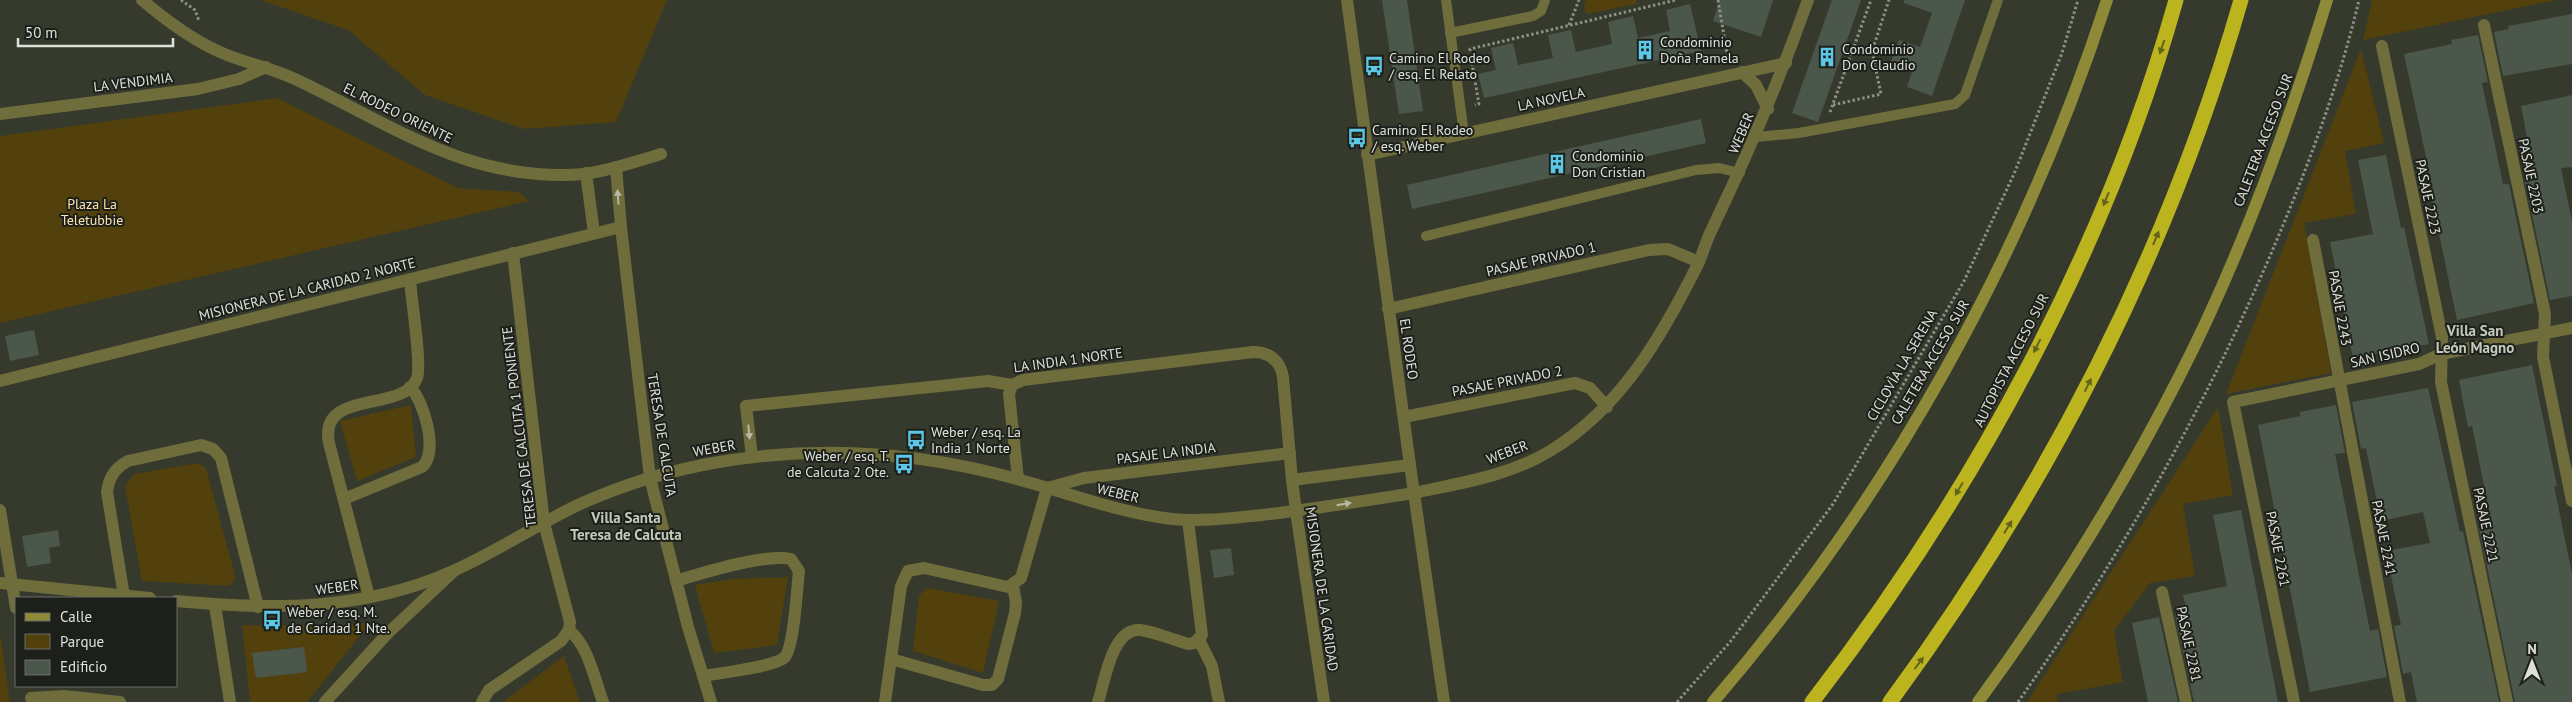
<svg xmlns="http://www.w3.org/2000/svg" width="2572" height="702" viewBox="0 0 2572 702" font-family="'PT Sans',sans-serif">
<rect width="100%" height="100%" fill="#353a2d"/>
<g fill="#52400d">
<polygon points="260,0 667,0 616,122 524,129 425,95 348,30"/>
<polygon points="1586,0 1636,0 1637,4 1586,14 1584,7"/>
<polygon points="2372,0 2557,0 2363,40"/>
<polygon points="2361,49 2384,143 2345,151 2356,214 2304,223 2331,373 2226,394"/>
<polygon points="277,98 458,188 519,192 529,201 0,323 0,136"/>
<polygon points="411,405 416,457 357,481 340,421"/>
<polygon points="2218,407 2233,495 2183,504 2195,576 2150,583 2114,631 2123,682 2057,694 2058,702 2027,702"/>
<polygon points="198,463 206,468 236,579 229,586 142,581 125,486 134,474"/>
<polygon points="788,577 777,645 714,653 695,585 732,579"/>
<polygon points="928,588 999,601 983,673 913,651 919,595"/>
<polygon points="370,623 307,702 250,702 242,625 302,626"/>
<polygon points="0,633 10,702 0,702"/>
<polygon points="564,656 580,702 503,702"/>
</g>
<g fill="#4c574c">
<polygon points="1382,0 1407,0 1423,111 1399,114"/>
<polygon points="1720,0 1773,0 1761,37 1713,21"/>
<polygon points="1832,0 1861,0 1818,122 1792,113"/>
<polygon points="1904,0 1965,0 1932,96 1907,87 1913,69 1891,62 1899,40 1920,47 1932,13 1904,3"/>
<polygon points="1690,4 1701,51 1484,98 1478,74 1496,70 1491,48 1513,43 1518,65 1553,58 1548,35 1571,30 1576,52 1612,44 1608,22 1633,16 1638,38 1670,31 1666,10"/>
<polygon points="2572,14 2572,64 2503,76 2494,32 2509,29 2508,26"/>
<polygon points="2478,35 2488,82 2482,83 2503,184 2509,184 2534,303 2457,320 2432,200 2435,199 2404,54 2452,44 2451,40"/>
<polygon points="2572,95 2572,167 2561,168 2572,222 2572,296 2550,300 2525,181 2535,179 2521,106"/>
<polygon points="1701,119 1706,143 1412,209 1407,185"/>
<polygon points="2386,155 2401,228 2404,227 2429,344 2353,358 2330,242 2373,234 2358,160"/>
<polygon points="34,330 39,355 10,361 5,336"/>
<polygon points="2532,365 2557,486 2554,486 2572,574 2572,702 2515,702 2479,528 2492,525 2472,426 2468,427 2459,380"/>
<polygon points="2428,388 2460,532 2463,531 2499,702 2417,702 2411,672 2403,674 2394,626 2401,625 2386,551 2430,543 2423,512 2381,521 2366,448 2361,449 2352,402"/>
<polygon points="2336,405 2345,453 2335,454 2370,631 2378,629 2387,677 2310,692 2258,425 2300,416 2300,412"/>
<polygon points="2241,510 2278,702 2194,702 2175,614 2187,612 2183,595 2227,586 2213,515"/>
<polygon points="58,530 60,546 49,548 51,563 27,567 22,536"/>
<polygon points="1231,548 1234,575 1214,578 1210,550"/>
<polygon points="2159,617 2178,702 2148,702 2132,623"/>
<polygon points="304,647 307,672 256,678 252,653"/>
</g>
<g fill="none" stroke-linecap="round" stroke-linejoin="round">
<g stroke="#8c9186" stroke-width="3" stroke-dasharray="2.5 2.5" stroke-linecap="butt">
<polyline points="181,0 195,10 199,21"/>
<polyline points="1718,0 1728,60"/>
<polyline points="1569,25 1579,0"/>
<polyline points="1470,51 1470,49 1676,0"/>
<polyline points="1471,58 1479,104 1475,105"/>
<polyline points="1833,105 1881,94 1872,51 1889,0"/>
<polyline points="1830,112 1871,0"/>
<polyline points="1677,702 1730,642 1833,504 1964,281 2014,174 2062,53 2078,0"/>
<path d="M2018,702C2119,559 2204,410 2273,249C2307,169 2339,85 2359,0"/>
</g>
<g stroke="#6f6d3c" stroke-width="10">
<polyline points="1446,0 1464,134"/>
<polyline points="1450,33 1533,16 1541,11 1545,0"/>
<polyline points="1756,137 1799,133 1955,104 1965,95 1998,0"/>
<polyline points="1426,236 1696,170 1719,168 1740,173"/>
</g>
<g stroke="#6f6d3c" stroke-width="12">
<path d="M142,0C168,22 196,43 227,55C250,64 273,69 295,79C393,125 469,183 584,174C610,171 637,161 661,154"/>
<polyline points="1347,0 1410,465"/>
<polyline points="2484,25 2545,314 2543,357 2572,501"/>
<polyline points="2382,46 2442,337 2441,382 2507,702"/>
<polyline points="1742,72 1756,85 1768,109"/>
<polyline points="0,114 198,89 239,79 266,67"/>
<polyline points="1367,155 1786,63"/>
<polyline points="616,167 621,227 650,478 688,627 711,702"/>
<polyline points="586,173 594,233"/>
<polyline points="2313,240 2400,702"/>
<polyline points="1388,309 1649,250 1668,249 1699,262"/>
<polyline points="0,381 621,227"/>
<path d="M1012,385L1023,380L1253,352C1269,352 1280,360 1283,377L1292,480"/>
<polyline points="1012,385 1009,394 1018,479"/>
<polyline points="1404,417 1575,383 1590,388 1607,407"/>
<polyline points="752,457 746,406 988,381 1012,385"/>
<path d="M1414,493C1460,483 1509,476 1550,451C1621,408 1662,336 1698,264C1703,253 1706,241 1712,229C1748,154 1780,79 1808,0"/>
<path d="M344,499L422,467C439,452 424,401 410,387"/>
<polyline points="0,510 16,608"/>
<polyline points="1296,511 1324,702"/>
<path d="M676,581C702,573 766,553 791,559L799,571C797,588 794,647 785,657C775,667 720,673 703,676"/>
<polyline points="2162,592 2186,702"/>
<path d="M124,596L107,492C109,477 115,468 128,461L201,445L213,449L221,458L258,607"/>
<path d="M369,597L329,443C318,388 404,414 417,378C422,364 411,298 410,279"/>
<polyline points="215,605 230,702"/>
<path d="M569,630C589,647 594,678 603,702"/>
<polyline points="1199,640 1212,666 1219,702"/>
<polyline points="891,659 983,685 992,685 998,679 1015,613 1016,602 1013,586"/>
<polyline points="31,698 64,696 120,702"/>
<polyline points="325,702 387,634 453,572"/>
<polyline points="482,702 489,690 561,641 569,630 570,622 544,523 513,253"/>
<polyline points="885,702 901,586 908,571 924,568 1008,587 1021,578 1047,488 1084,478 1290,453"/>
<path d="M1098,702C1105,681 1112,628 1140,630C1156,632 1173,640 1188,644L1194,643L1202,635L1188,520"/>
<polyline points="2294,702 2233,402 2419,364 2441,354 2572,328"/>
</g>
<g stroke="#6f6d3c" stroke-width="12">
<polyline points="1296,511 1292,480 1410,465 1444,702"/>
<polyline points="0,583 150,598"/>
<path d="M176,601C270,610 365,611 453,571C496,552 536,525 578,505C622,485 671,470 719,462C819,445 920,452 1017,479C1069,493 1119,513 1172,519C1202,522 1232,518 1262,515C1313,509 1363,501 1414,493"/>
</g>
<g stroke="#8e8a37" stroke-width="12">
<path d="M1713,702C1889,498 2024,256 2107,0"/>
<path d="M1978,702C2053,600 2120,492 2178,379C2240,259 2287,129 2327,0"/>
</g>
<g stroke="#bbb41f" stroke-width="15">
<path d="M1812,702C1972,495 2105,253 2176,0"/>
<path d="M1890,702C2046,490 2168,254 2241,0"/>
</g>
</g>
<defs><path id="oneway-solid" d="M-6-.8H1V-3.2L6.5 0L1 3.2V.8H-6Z" transform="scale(1.25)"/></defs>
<g fill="#64631c">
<use href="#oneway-solid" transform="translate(2162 47) rotate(109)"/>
<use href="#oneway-solid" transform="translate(2106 199) rotate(112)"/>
<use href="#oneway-solid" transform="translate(2156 238) rotate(-67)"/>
<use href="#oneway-solid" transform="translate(2037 346) rotate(117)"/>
<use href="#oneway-solid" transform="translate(2088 385) rotate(-64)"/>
<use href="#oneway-solid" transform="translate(1959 489) rotate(121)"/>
<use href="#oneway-solid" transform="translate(2008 527) rotate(-58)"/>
<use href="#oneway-solid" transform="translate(1919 663) rotate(-54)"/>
</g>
<g fill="#b6b8a2">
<use href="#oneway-solid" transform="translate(618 197) rotate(-94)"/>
<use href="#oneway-solid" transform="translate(749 432) rotate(84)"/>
<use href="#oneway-solid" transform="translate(1344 504) rotate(-9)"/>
</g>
<defs>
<symbol id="building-bare" viewBox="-9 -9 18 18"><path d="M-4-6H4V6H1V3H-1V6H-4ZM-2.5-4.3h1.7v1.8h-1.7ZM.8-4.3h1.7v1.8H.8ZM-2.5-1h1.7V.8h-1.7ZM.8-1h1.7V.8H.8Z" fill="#5dc7e8" stroke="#1d201a" stroke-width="2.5" paint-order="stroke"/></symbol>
<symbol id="bus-bare" viewBox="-9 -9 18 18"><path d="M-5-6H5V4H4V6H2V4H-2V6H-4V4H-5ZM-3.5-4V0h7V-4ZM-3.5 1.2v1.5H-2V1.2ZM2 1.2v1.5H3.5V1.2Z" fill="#5dc7e8" stroke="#1d201a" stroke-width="2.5" paint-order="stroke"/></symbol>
</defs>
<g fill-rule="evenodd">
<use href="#building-bare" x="1631" y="36" width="28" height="28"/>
<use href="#building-bare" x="1813" y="43" width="28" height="28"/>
<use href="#bus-bare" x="1360" y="52" width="28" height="28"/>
<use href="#bus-bare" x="1343" y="124" width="28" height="28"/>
<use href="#building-bare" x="1543" y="150" width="28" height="28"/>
<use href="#bus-bare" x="902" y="426" width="28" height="28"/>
<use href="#bus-bare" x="890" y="450" width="28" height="28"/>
<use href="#bus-bare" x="258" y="606" width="28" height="28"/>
</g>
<g text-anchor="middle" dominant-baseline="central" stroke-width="4" stroke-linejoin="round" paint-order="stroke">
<g font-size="14" fill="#dde1d9" stroke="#1d201a" text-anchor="start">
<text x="1660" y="42">Condominio<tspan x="1660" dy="16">Doña Pamela</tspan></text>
<text x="1842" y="49">Condominio<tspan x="1842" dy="16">Don Claudio</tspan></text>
<text x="1389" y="58">Camino El Rodeo<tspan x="1389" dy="16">/ esq. El Relato</tspan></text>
<text x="1372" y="130">Camino El Rodeo<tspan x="1372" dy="16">/ esq. Weber</tspan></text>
<text x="1572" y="156">Condominio<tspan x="1572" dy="16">Don Cristian</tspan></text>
<text x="931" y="432">Weber / esq. La<tspan x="931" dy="16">India 1 Norte</tspan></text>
<text x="889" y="456" text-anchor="end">Weber / esq. T.<tspan x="889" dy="16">de Calcuta 2 Ote.</tspan></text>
<text x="287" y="612">Weber / esq. M.<tspan x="287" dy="16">de Caridad 1 Nte.</tspan></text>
</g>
<g font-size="14" fill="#dde1d9" stroke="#1d201a">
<text transform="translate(133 82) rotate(-7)">LA VENDIMIA</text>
<text transform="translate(1551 99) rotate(-12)">LA NOVELA</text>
<text transform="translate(398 113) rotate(26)">EL RODEO ORIENTE</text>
<text transform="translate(1741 133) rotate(-67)">WEBER</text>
<text transform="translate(2263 140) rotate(-69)">CALETERA ACCESO SUR</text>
<text transform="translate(2531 176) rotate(78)">PASAJE 2203</text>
<text transform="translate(2428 197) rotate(78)">PASAJE 2223</text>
<text transform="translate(1541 259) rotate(-13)">PASAJE PRIVADO 1</text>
<text transform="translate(307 289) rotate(-14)">MISIONERA DE LA CARIDAD 2 NORTE</text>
<text transform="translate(2340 308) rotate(80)">PASAJE 2243</text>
<text transform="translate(1409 349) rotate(82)">EL RODEO</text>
<text transform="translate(2385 355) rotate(-13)">SAN ISIDRO</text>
<text transform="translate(1068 360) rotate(-8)">LA INDIA 1 NORTE</text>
<text transform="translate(2011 360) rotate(-63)">AUTOPISTA ACCESO SUR</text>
<text transform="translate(1930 362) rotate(-60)">CALETERA ACCESO SUR</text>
<text transform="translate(1902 365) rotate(-60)">CICLOVÌA LA SERENA</text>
<text transform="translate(1507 381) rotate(-11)">PASAJE PRIVADO 2</text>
<text transform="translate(519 427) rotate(-97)">TERESA DE CALCUTA 1 PONIENTE</text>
<text transform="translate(662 435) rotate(81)">TERESA DE CALCUTA</text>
<text transform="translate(714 448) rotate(-10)">WEBER</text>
<text transform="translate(1507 452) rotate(-21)">WEBER</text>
<text transform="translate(1166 453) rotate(-7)">PASAJE LA INDIA</text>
<text transform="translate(1118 493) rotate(14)">WEBER</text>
<text transform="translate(2486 525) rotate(78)">PASAJE 2221</text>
<text transform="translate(2384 538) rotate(79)">PASAJE 2241</text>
<text transform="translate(2278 549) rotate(79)">PASAJE 2261</text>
<text transform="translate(337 587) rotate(-8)">WEBER</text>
<text transform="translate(1322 589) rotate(82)">MISIONERA DE LA CARIDAD</text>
<text transform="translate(2189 644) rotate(78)">PASAJE 2281</text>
</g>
<g font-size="14" fill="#fae2ac" stroke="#1d201a">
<text x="92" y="204">Plaza La<tspan x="92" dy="16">Teletubbie</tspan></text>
</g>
<g font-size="15" font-weight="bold" fill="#c4cabb" stroke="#1d201a">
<text x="2475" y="330">Villa San<tspan x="2475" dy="17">León Magno</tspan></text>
<text x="626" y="517">Villa Santa<tspan x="626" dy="17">Teresa de Calcuta</tspan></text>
</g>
</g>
<rect x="15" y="597" width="162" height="90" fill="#1d201a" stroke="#6a6d66"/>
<rect x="25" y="613" width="25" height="8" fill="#8e8a37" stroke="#6a6d66"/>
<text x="60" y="622" font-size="15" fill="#dde1d9">Calle</text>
<rect x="25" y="634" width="25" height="15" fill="#52400d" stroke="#6a6d66"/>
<text x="60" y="647" font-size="15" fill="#dde1d9">Parque</text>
<rect x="25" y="660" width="25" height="15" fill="#4c574c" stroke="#6a6d66"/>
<text x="60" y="672" font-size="15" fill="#dde1d9">Edificio</text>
<g transform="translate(2532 662)" stroke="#1d201a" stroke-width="4" paint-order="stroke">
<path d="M0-4L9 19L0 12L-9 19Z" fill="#dde1d9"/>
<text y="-8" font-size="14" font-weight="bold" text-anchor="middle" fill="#dde1d9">N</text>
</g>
<path d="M18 38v8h155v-8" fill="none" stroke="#dde1d9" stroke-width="2.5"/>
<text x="25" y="38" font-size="15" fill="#dde1d9" stroke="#1d201a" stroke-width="4" paint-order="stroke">50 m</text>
</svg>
